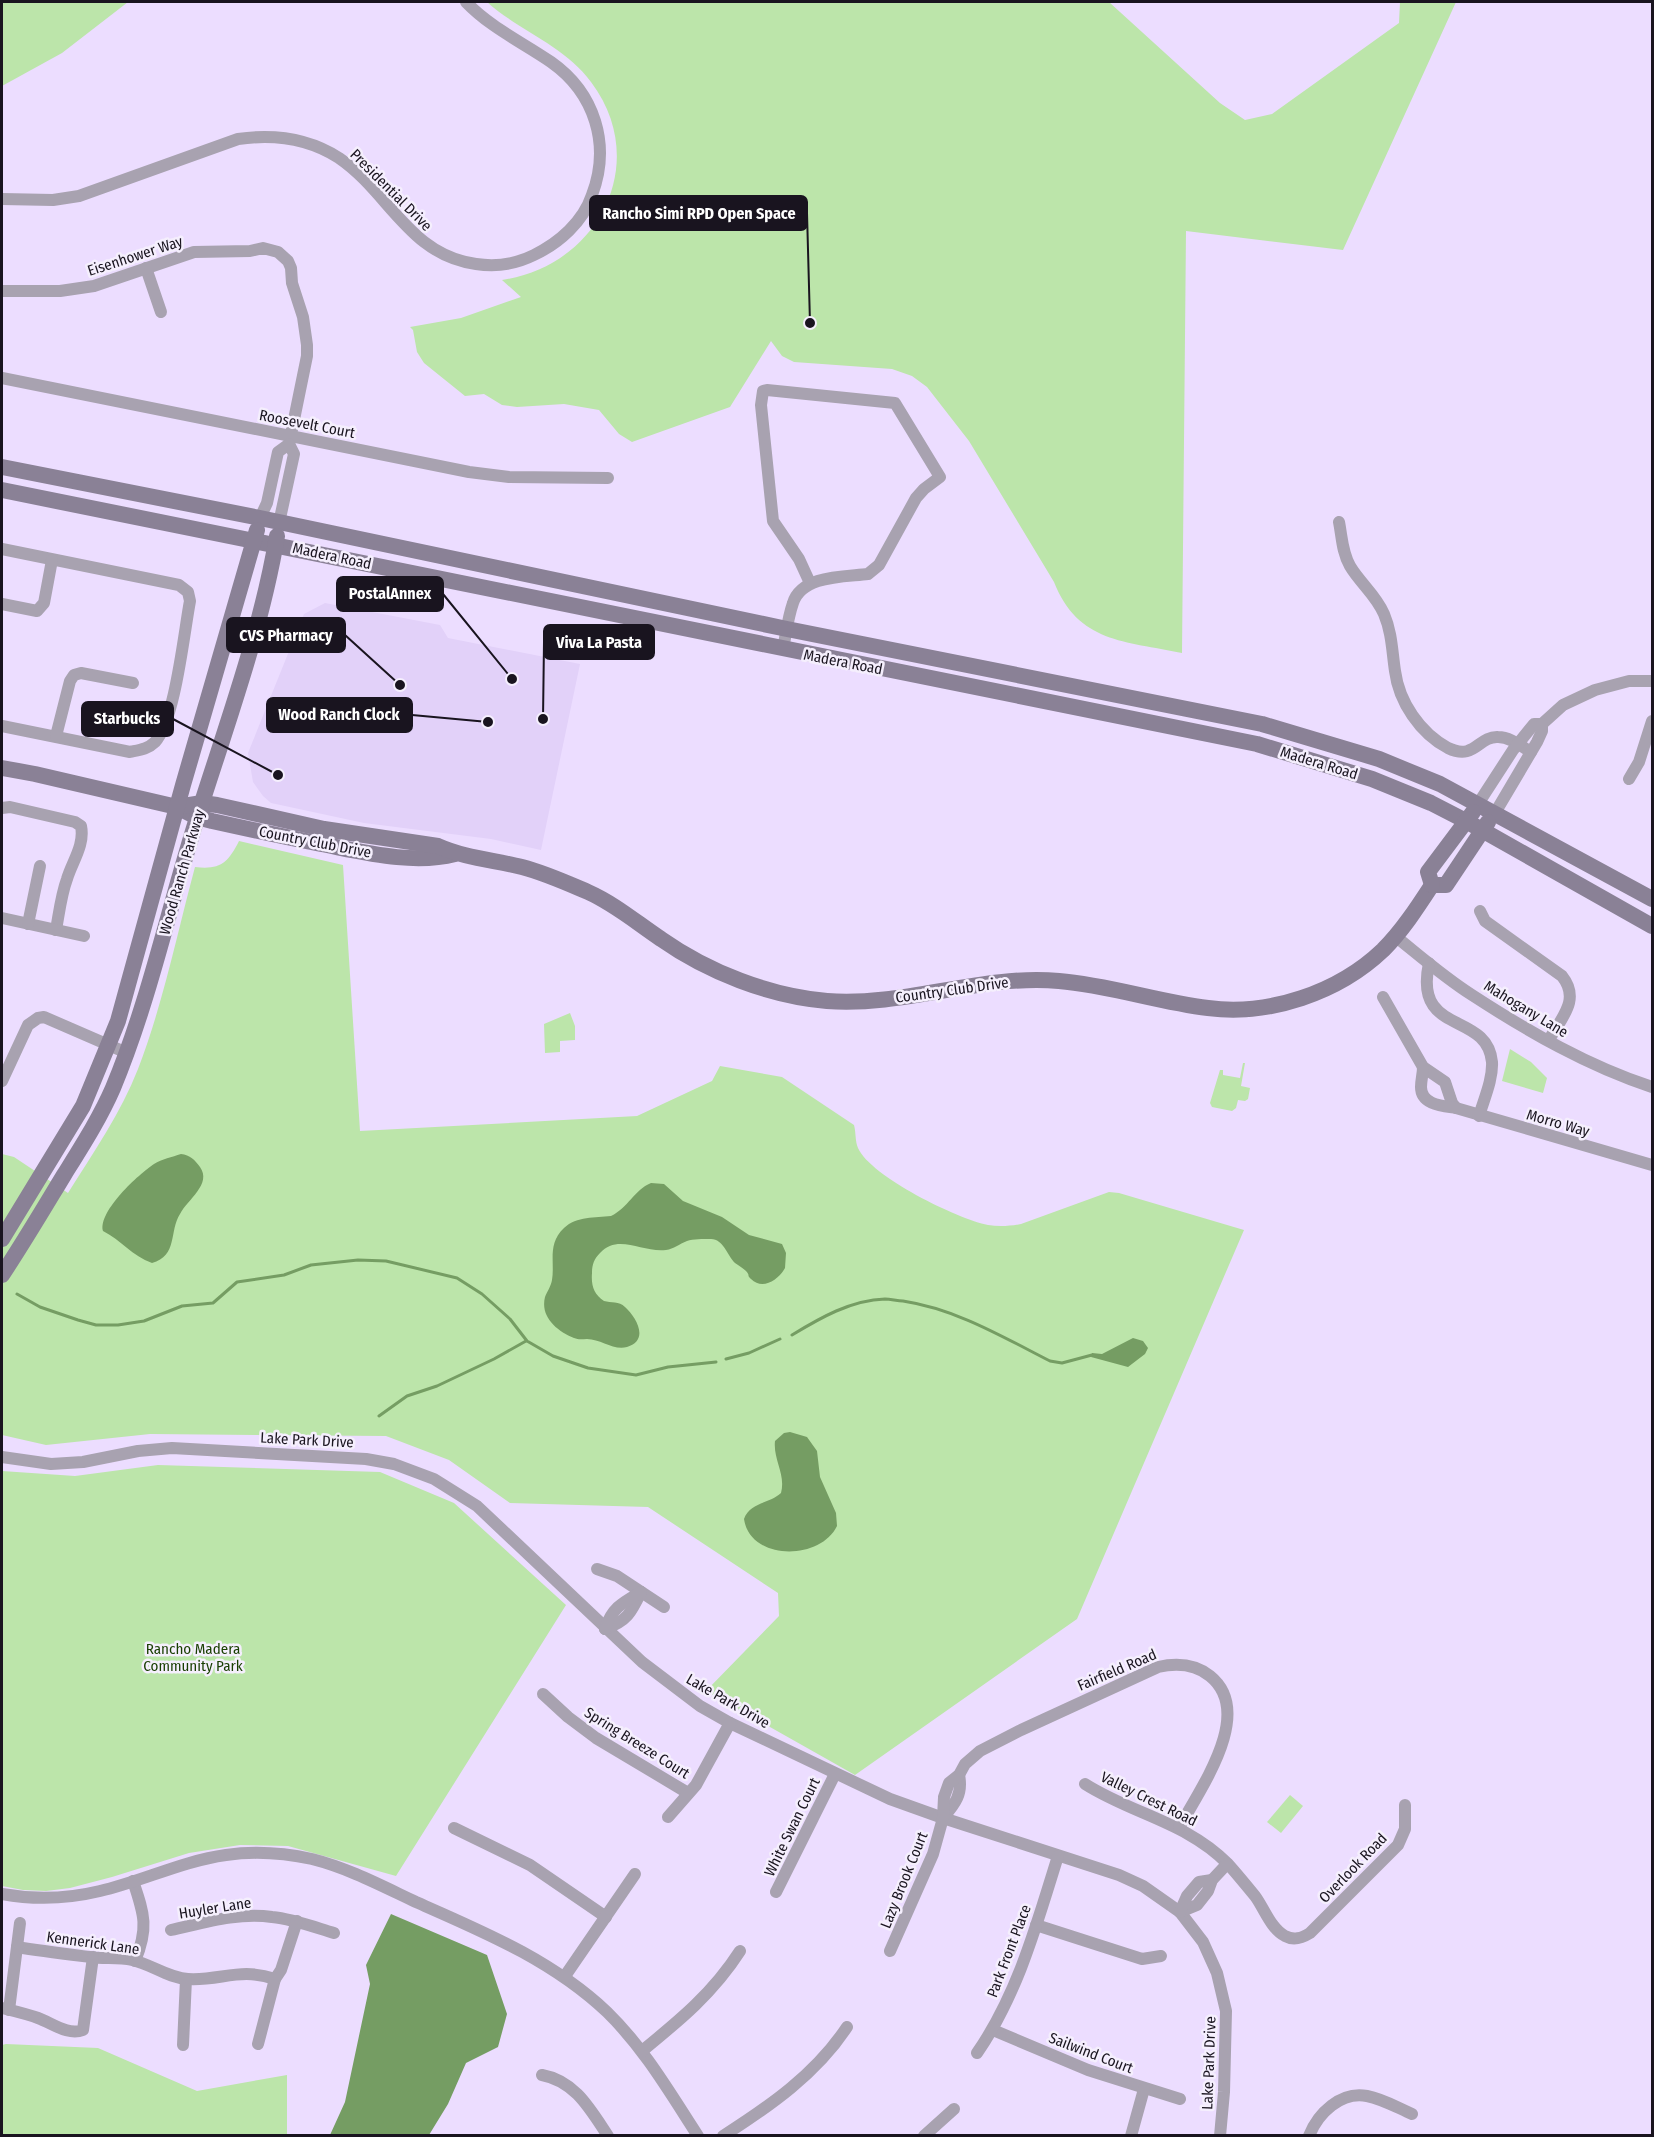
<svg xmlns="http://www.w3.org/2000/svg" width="1654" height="2137" viewBox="0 0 1654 2137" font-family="'Fira Sans Condensed',sans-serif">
<rect width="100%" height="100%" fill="#ecddff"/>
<polygon fill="#e2d1f9" points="325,603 440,625 448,638 580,664 541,850 491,839 364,823 271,803 263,796 253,782 248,753 304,614"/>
<g fill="#bce5aa">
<polygon points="2,2 128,2 62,53 2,86"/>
<path d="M487,2H1109L1220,103L1245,120L1272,114L1399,23L1400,2H1456L1343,250L1186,231L1182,653C1125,641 1078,643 1054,582L969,441L927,387L912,376L892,369L794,362L782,356L771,341L730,407L632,442L619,434L599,410L564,404L517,407L502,405L484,394L465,396L424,363L417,352L413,330L410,327L461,318L521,297L502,280C598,266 652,163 591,82C565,46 519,31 487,2Z"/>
<path d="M239,841L343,865L360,1131L637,1116L712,1081L720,1066L782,1077L854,1125C856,1132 855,1141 858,1148C871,1177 958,1219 988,1225C999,1227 1011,1226 1021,1224L1109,1192L1119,1193L1244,1230L1077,1619L855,1775L706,1691L779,1616L778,1593L648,1507L510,1503L449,1460L386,1436L150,1434L46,1445L2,1435V1154L14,1157L68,1193C93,1153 121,1113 138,1069C163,1004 177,934 195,867C220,870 228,863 239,841Z"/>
<polygon points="570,1013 575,1026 575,1040 560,1041 560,1052 545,1053 544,1024"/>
<polygon points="1510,1049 1531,1062 1547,1078 1543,1093 1502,1081"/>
<polygon points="1243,1063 1245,1063 1241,1086 1250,1088 1248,1099 1245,1101 1238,1100 1236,1108 1232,1111 1212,1107 1210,1103 1220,1070 1223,1070 1223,1075 1240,1078"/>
<polygon points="158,1465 380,1472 454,1503 566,1605 396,1876 288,1846 240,1845 189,1853 112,1877 70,1888 46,1891 23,1890 2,1886 2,1471 75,1476"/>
<polygon points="1290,1795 1303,1806 1281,1833 1267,1822"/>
<polygon points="6,2044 98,2048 197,2091 287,2075 287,2135 2,2135 2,2045"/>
</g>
<g fill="#759d63">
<path d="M181,1154C190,1155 195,1160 200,1167C212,1184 188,1199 180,1214C169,1231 178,1256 152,1263C132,1256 121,1240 103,1231C98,1211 139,1174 154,1164C162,1159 172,1157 181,1154Z"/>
<path d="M651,1183L664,1184L683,1201L722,1217L749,1235L782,1244L786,1253L785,1268C779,1279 763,1291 751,1279C746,1274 751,1277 746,1271C743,1268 739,1266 735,1263C727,1255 723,1238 710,1239C703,1239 693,1239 687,1241C679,1244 674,1249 666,1250C643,1253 618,1233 600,1253C594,1259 592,1265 592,1273C591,1286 594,1294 604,1301C611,1303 619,1301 625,1307C636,1317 650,1340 627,1347C614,1351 601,1339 587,1339C582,1339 579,1340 574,1338C557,1331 540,1317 545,1297C547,1292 551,1286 552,1280C555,1262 547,1244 564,1228C577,1216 595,1218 611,1216C628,1208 634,1190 651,1183Z"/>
<polygon points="1133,1338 1143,1341 1148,1348 1145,1354 1128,1367 1091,1357 1092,1353 1102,1354"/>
<path d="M790,1432L807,1437L817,1451L820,1477L836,1513L837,1526C820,1561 750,1561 744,1519C750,1502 769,1504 781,1493C786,1474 773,1460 775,1441L784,1433Z"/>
<polygon points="391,1914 487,1955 507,2014 498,2047 466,2063 448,2104 429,2135 330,2135 345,2102 363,2017 370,1984 366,1965"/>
</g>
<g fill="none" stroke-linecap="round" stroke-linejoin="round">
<g stroke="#759d63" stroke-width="3">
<polyline points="17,1294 40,1307 78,1320 96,1325 118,1325 144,1321 182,1306 213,1303 237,1282 284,1275 311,1265 358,1260 386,1261 457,1278 482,1294 510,1319 527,1341 553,1356 588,1368 636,1375 668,1367 716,1362"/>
<path d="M792,1335C820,1318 851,1300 885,1299C891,1299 897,1301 903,1301C956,1309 1003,1337 1050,1361L1062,1363L1092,1355"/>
<polyline points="726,1359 749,1353 780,1339"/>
<polyline points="379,1416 407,1396 437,1386 494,1359 526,1341"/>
</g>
<g stroke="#a8a2b0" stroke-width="12">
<path d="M2,199L53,200L79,196L238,139C273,134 308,138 339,158C389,192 409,255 476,264C495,267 516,264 534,255C559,243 583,222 592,195C611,145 595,93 551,62C522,42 491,28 466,2"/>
<polyline points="146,268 161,312"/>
<polyline points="2,291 60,291 94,286 194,252 250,251 263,248 278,252 288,261 291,268 292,283 303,317 307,345 307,356 289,444 278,452 267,503 260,518"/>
<polyline points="2,378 469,472 509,477 608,478"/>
<path d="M1339,522C1342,537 1342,552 1350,566C1360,583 1376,595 1384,614C1392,633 1392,651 1395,671C1399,702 1420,733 1448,748C1475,761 1478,736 1498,737C1510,737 1521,746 1531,752"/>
<polyline points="279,523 294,454 289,444"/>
<path d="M2,549L179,585L188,592L190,601C184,632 175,721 155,742C148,749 139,750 130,752L2,726"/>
<polyline points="2,604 37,611 44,603 52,560"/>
<path d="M783,649C786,634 788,617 793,603C802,575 844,577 868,574L879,565L916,498L924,489L940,477L895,403L767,390L763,391L761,405L773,521L799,559L810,583"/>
<polyline points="56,736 70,681 74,675 81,673 133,683"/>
<polyline points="1629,779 1639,762 1652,721"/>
<polyline points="1478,804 1513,750 1534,724 1542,724 1563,705 1595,690 1629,681 1652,681"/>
<path d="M2,808L10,807L75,822L81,826C85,845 72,862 67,879C61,895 59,914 56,930"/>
<polyline points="1495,813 1537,742 1542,731 1542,724"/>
<path d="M1480,911L1485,921L1562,976C1581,1000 1561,1018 1549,1040"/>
<polyline points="2,918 84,936"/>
<polyline points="28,924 40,866"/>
<path d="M1395,936C1420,956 1445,978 1472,995C1529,1032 1588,1066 1652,1087"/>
<path d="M1429,963C1413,1037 1487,1010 1492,1062C1493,1079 1484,1099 1479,1116"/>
<polyline points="1383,997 1423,1067 1445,1082 1452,1103 1456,1108"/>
<path d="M1423,1067C1423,1074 1421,1080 1421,1087C1421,1105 1443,1106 1456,1108L1652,1165"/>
<polyline points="2,1081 28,1025 38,1018 44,1017 127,1053"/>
<polyline points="2,1457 51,1464 83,1462 138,1451 172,1448 366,1459 394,1464 434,1479 477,1506 642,1662 700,1706 730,1723 890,1799 943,1818 1119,1875 1143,1886 1180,1912 1203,1942 1217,1973 1226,2011 1224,2092 1220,2136"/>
<polyline points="597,1569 617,1576 664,1607"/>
<path d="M605,1629C627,1621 631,1613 641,1592"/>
<path d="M605,1629C612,1608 622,1603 641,1592"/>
<polyline points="543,1694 568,1717 596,1738 688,1793"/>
<path d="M1085,1784C1132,1814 1187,1822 1228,1864C1237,1874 1246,1885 1255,1896C1264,1908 1271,1929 1285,1936C1294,1941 1302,1938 1310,1933L1398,1845L1405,1829V1805"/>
<polyline points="668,1817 696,1785 730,1723"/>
<path d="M943,1818C955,1804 963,1794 959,1775"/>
<polyline points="454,1828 530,1865 606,1917"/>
<path d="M133,1881C144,1914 149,1927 135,1961"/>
<polyline points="776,1892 835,1774"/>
<path d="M2,1894C35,1900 67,1899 100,1891C143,1881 182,1861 226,1855C254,1851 284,1853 312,1859C348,1868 382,1886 416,1902C484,1932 552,1960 607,2012C644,2048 670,2093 698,2136"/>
<polyline points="1180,1912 1197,1905 1208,1891 1212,1880 1227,1864"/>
<polyline points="1180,1912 1187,1896 1199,1882 1212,1880"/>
<polyline points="1036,1925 1142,1959 1161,1956"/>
<path d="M171,1930C203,1923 238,1912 272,1917C293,1919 314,1927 334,1933"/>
<path d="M17,1947C41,1951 66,1954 90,1957C104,1959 118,1957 132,1960C151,1964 168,1978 188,1979C221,1981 240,1967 275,1979"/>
<path d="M890,1951L933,1854L943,1818L944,1797L949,1783L959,1775L965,1764L980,1751L1021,1730L1158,1667C1176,1663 1195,1664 1210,1676C1256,1713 1199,1790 1179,1828"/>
<polyline points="565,1976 635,1874"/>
<path d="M2,2008C14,2011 27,2014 38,2018C52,2023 68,2036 83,2030L93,1957"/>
<polyline points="9,2010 20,1923"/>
<polyline points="993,2030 1088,2070 1180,2099"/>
<polyline points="258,2044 275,1979 281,1970 297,1921"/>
<polyline points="183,2045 186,1979"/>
<path d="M642,2051C680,2020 713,1993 740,1951"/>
<path d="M977,2053C1018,1994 1037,1923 1058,1856"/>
<path d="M542,2075C575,2081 590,2109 608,2136"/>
<path d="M723,2136C770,2106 816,2074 847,2027"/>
<polyline points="924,2136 954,2109"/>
<polyline points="1131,2136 1144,2089"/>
<path d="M1309,2136C1318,2113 1341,2091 1367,2096C1383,2099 1398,2108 1412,2114"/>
</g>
<g stroke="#8a8196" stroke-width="16">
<polyline points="2,467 260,518 787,629 1262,724 1379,759 1440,784 1652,899"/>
<polyline points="2,490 1257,744 1372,779 1431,803 1466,821 1652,926"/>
<path d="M2,768L35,774L177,807L197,817L212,821C248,829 285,837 321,844C363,852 413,865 455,854"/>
<path d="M177,807L202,803L217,805L324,829L438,846C465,858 494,860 522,867C545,873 567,883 588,892C615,904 637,923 661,939C708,972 769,996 827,1001C905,1007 981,974 1059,981C1109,985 1158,1002 1208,1008C1269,1016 1338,993 1383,950C1402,931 1417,908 1432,885"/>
<polyline points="1432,885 1446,885 1488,822"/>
<polyline points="1432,885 1428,872 1473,812"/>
<polyline points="2,1239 83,1106 118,1021 183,785 257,530"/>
<path d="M2,1275C24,1242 44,1208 64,1175C82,1146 100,1118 113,1088C150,999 169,906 198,815C227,723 261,631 277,536"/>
</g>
</g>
<g text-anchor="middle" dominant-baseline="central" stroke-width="5" stroke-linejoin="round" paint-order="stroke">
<g font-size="15" fill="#19141f" stroke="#f5effd">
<text transform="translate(391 190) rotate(45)">Presidential Drive</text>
<text transform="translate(135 256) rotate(-18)">Eisenhower Way</text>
<text transform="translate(307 424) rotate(11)">Roosevelt Court</text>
<text transform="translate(332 556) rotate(12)">Madera Road</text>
<text transform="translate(843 662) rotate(11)">Madera Road</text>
<text transform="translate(1319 763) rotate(17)">Madera Road</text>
<text transform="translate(315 842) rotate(11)">Country Club Drive</text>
<text transform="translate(182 872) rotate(-74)">Wood Ranch Parkway</text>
<text transform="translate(952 990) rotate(-8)">Country Club Drive</text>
<text transform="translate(1526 1009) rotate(31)">Mahogany Lane</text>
<text transform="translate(1558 1123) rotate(16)">Morro Way</text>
<text transform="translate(307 1440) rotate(3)">Lake Park Drive</text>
<text transform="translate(1117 1670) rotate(-23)">Fairfield Road</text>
<text transform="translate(728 1701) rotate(30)">Lake Park Drive</text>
<text transform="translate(637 1743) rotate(32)">Spring Breeze Court</text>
<text transform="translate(1149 1799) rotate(26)">Valley Crest Road</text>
<text transform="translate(792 1827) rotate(-64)">White Swan Court</text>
<text transform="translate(1353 1868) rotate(-46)">Overlook Road</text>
<text transform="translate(904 1880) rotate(-68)">Lazy Brook Court</text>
<text transform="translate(215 1908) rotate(-9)">Huyler Lane</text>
<text transform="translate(93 1943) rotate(8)">Kennerick Lane</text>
<text transform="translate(1009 1951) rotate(-69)">Park Front Place</text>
<text transform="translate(1091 2053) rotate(21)">Sailwind Court</text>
<text transform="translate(1209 2063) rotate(-88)">Lake Park Drive</text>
</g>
<g font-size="15" fill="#183e00" stroke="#f5effd">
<text x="193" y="1649">Rancho Madera<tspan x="193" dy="17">Community Park</tspan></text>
</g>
</g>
<path fill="none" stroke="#19141f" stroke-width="2" d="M810 323L807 213M512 679L443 594M400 685L345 635M543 719L544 642M488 722L412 715M278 775L173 719"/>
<g fill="#19141f" stroke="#f5effd" stroke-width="2">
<circle cx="810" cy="323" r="6"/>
<circle cx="512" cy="679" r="6"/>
<circle cx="400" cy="685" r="6"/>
<circle cx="543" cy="719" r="6"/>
<circle cx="488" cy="722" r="6"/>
<circle cx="278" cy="775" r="6"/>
</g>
<g fill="#19141f" stroke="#19141f" stroke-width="2">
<rect x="590" y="196" width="217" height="34" rx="6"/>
<rect x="337" y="577" width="106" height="34" rx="6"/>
<rect x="227" y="618" width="118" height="34" rx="6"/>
<rect x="544" y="625" width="110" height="34" rx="6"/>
<rect x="267" y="698" width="145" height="34" rx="6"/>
<rect x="82" y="702" width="91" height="34" rx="6"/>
</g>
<g font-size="16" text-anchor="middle" font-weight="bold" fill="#fff">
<text x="699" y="219">Rancho Simi RPD Open Space</text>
<text x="390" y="599">PostalAnnex</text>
<text x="286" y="641">CVS Pharmacy</text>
<text x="599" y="648">Viva La Pasta</text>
<text x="339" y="720">Wood Ranch Clock</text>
<text x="127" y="724">Starbucks</text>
</g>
<rect width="1654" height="2137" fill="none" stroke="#19141f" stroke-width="6"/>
</svg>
